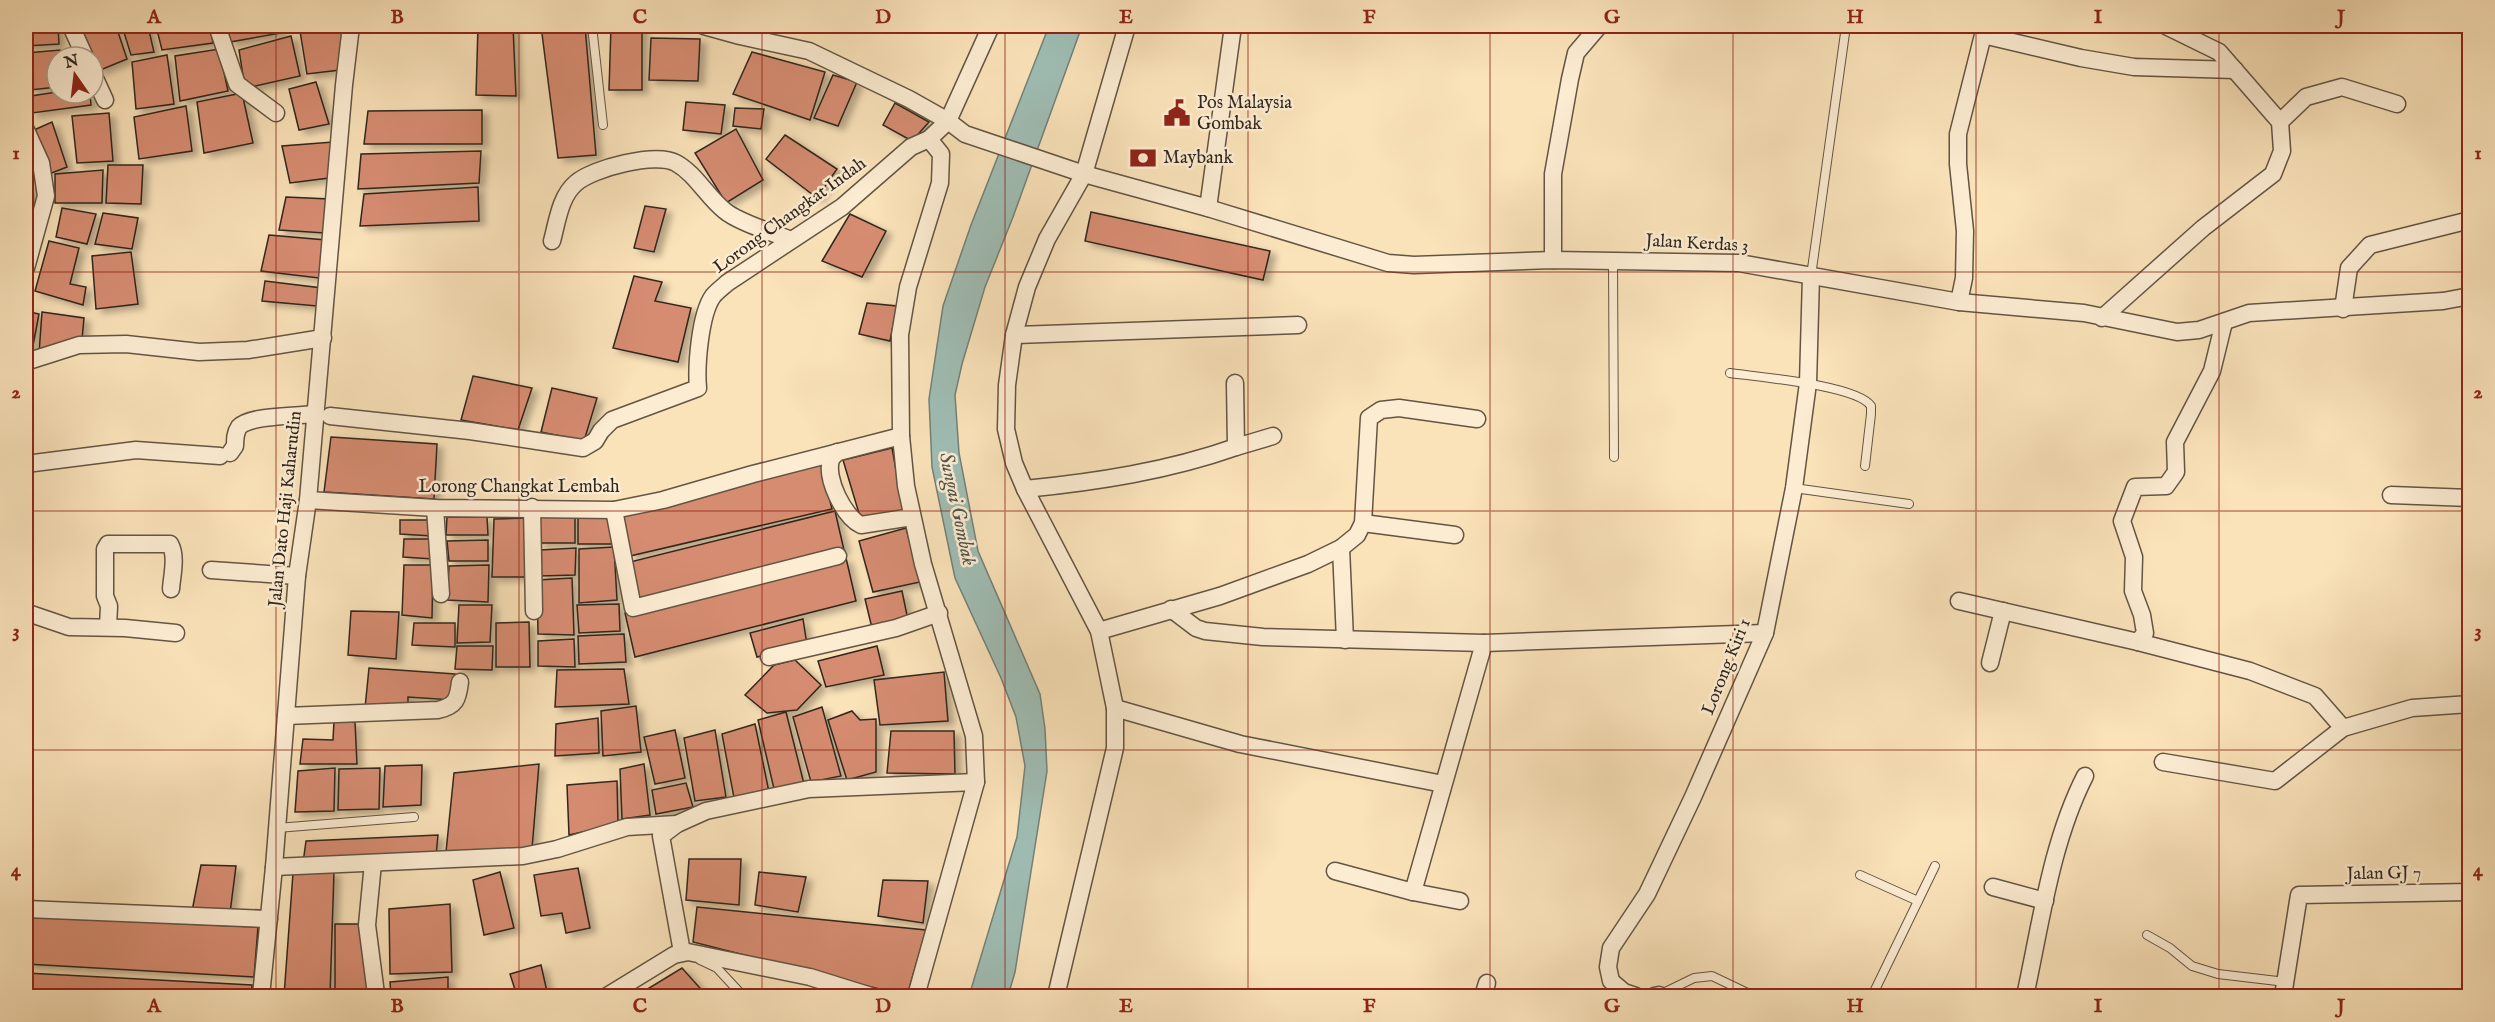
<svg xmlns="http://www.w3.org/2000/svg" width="2495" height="1022" viewBox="0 0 2495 1022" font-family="'IM FELL English',serif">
<defs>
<filter id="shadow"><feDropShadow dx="6" dy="4" stdDeviation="3" flood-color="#0004"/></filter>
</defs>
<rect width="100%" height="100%" fill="#fae2b9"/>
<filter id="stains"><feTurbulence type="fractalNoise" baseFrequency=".00333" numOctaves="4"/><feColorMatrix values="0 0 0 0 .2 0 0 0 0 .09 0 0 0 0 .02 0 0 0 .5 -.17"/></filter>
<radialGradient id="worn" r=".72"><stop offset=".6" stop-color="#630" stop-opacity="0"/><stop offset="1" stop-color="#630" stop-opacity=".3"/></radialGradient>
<polygon fill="#9fbdb4" stroke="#738178" stroke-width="1.5" points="1049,26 1082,26 1013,217 985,287 962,364 955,395 959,453 978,551 1040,694 1045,729 1047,771 1015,972 1008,996 969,996 1017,837 1025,766 1016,717 1001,678 955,578 932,467 929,399 943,306 971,225"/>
<g fill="#d68c71" stroke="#30261d" stroke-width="1.5" filter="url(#shadow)">
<polygon points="26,26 58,26 59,44 26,46"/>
<polygon points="78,26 116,26 127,59 98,71"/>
<polygon points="122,26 148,26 154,52 131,55"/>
<polygon points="156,26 210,26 213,43 162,50"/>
<polygon points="228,26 280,26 281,33 230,42"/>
<polygon points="478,26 513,26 516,96 476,95"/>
<polygon points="541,26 585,26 596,155 558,158"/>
<polygon points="611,26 642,26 642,90 609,90"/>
<polygon points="300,31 344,31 340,70 307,74"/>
<polygon points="291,36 300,76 251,87 244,82 239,50"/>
<polygon points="651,38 700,39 698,81 649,80"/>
<polygon points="219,49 228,91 180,101 175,56"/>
<polygon points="60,50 61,57 57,57 57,87 30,90 26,53"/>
<polygon points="752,52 825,72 810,120 733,94"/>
<polygon points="167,55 174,104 136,109 132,62"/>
<polygon points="833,75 857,82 838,126 814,118"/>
<polygon points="316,82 329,124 299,130 289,89"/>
<polygon points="57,92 90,93 91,105 32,113 31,96"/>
<polygon points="242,93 253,143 204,153 197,102"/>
<polygon points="686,102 725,105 721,134 683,130"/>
<polygon points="895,103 929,122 912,141 883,125"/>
<polygon points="186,106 192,151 139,159 134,117"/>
<polygon points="735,108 764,109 761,129 733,126"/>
<polygon points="482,110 482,144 364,144 368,111"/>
<polygon points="109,113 113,161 77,163 72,116"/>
<polygon points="52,122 67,167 49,174 34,130"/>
<polygon points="736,129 763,180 726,203 695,153"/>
<polygon points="785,135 837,169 817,198 766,159"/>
<polygon points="26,137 33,177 26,178"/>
<polygon points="333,142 329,178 290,183 282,146"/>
<polygon points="481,151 479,183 358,189 361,154"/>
<polygon points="108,165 143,165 141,204 106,203"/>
<polygon points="103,170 102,203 55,203 55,174"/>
<polygon points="26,182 33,182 34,221 26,221"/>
<polygon points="478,187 479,221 360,226 364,194"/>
<polygon points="286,197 329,199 325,233 279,230"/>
<polygon points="645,206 666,209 654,252 634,248"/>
<polygon points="62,208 96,214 87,244 56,237"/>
<polygon points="1091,212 1270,251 1263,280 1085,241"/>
<polygon points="103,213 138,218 132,249 95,244"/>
<polygon points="850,214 886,231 862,277 822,261"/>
<polygon points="269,235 326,240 319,278 261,271"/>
<polygon points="49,241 79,248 70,284 86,287 83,305 35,291"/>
<polygon points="131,252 138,304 96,309 92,256"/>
<polygon points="634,276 662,282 655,301 691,308 678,362 613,348"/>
<polygon points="265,281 322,288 317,306 262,301"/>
<polygon points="867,303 897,306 890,341 859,334"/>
<polygon points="26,311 39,314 31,356 26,355"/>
<polygon points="42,312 84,318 82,340 39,353"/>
<polygon points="473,376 532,388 518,430 461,420"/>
<polygon points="552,388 597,398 584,441 541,432"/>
<polygon points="331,437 437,444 434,499 324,492"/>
<polygon points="892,448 904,513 861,520 843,460"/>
<polygon points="821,464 832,509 630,556 623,514"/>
<polygon points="835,511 844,550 637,601 630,562"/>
<rect x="538" y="514" width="37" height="29"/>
<polygon points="578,514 612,514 615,544 578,544"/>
<polygon points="447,517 487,517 488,535 446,535"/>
<polygon points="528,518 528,577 492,577 494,519"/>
<polygon points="400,520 432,520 432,536 400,534"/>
<polygon points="906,528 920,582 873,592 859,541"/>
<polygon points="404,539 433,539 433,559 403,557"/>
<polygon points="488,540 488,561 449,561 447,541"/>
<polygon points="614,547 617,600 579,603 579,549"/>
<polygon points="576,548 575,575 539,576 540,550"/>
<polygon points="846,558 856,601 635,657 625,613"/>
<polygon points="404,565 433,565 432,618 402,615"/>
<polygon points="489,565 488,602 447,600 449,566"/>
<polygon points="572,578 574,635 538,634 537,580"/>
<polygon points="902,591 908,620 872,628 865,599"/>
<polygon points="619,604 620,631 579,633 577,605"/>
<polygon points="459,605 492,605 490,642 457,643"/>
<polygon points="351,611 399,612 396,659 348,655"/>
<polygon points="803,619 807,645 757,657 750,633"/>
<polygon points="529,622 530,667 496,667 496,623"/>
<polygon points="414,623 455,623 455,647 412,645"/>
<polygon points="624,634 626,662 579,664 578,636"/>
<polygon points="574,639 575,667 538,666 538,641"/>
<polygon points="457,646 493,646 492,670 455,669"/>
<polygon points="877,646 884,675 826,687 818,661"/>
<polygon points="795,660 821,685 797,710 767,713 745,695 774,665"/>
<polygon points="369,668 455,674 453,700 408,697 408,709 365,708"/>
<polygon points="624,669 629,704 555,707 557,670"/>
<polygon points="944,672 948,721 880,725 874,680"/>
<polygon points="636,706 641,752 603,756 601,711"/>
<polygon points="822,707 841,776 811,782 793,717"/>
<polygon points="852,711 860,720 876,719 876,772 847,780 828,720"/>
<polygon points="786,712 804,784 774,789 758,720"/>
<polygon points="598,718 599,753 555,756 556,724"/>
<polygon points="334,721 355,722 357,764 300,764 303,739 333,740"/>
<polygon points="755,724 769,792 734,798 722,734"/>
<polygon points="675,730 685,778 655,784 644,737"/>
<polygon points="715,730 726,797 695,801 684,738"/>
<polygon points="891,731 954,731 955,774 887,773"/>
<polygon points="539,764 532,849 446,852 454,773"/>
<polygon points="644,764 650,815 622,819 620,769"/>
<polygon points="422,765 421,805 383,807 385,766"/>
<polygon points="335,768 334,811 295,812 298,771"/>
<polygon points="380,768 379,809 338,810 339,769"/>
<polygon points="617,781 618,824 569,835 567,785"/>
<polygon points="686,783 693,807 656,814 652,790"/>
<polygon points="438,835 436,856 303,863 306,841"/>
<polygon points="689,859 741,859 739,905 686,900"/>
<polygon points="201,865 236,866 230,913 192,911"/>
<polygon points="578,868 590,928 566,933 562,913 541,916 534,875"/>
<polygon points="334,872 330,996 284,996 293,873"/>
<polygon points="500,872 514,928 484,935 473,880"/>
<polygon points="759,872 806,877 798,912 755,905"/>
<polygon points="883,880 928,881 923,923 878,916"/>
<polygon points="450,904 452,972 390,974 389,909"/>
<polygon points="697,907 926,930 907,996 693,942"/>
<polygon points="26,917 258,927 254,977 26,964"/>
<polygon points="335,924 363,924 371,996 335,996"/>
<polygon points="541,965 548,996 517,996 510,974"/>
<polygon points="682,968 707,996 636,996"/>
<polygon points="26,973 252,985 251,996 26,996"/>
<polygon points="448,977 448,996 391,996 390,982"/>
</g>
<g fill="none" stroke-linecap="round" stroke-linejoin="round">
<defs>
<g id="lane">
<polyline points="592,26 603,125"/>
<polyline points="1613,260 1614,457"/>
<polyline points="1811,276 1846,26"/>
<path d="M1730,373C1757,377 1857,385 1871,406V414L1865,466"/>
<polyline points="1794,488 1909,504"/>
<polyline points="277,828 414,817"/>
<polyline points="1860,875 1918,901"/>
<polyline points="2147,935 2170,948 2192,966 2218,974 2286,982"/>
<polyline points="700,960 717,968 743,996"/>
<polyline points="1659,995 1694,978 1712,976 1754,996"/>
<polyline points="1872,996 1935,866"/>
</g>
<g id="street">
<polyline points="71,26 85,57"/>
<polyline points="217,26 237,84 276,113"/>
<polyline points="704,26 740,36 809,51 909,99 948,121 965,134 1084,174 1208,208 1388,263 1414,265 1553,260 1739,263 1959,302 2084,313 2177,332 2199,330 2249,313 2443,301 2470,296"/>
<polyline points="93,74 105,100"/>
<polyline points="2280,122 2306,97 2342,87 2397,104"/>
<polyline points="26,130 41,163 46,196 26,268"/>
<polyline points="1208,208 1233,26"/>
<path d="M552,241C557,223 560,196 576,183C593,168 656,152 676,163C696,174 707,197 725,211C738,222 774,233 791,240"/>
<polyline points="1553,260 1553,174 1570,79 1576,53 1599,26"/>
<polyline points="1959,302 1964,278 1965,231 1958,164 1958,134 1983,35 2081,58 2134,67 2235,70"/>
<polyline points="2343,309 2349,268 2370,245 2470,220"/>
<polyline points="2102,318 2203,228 2273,174 2282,151 2280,122 2219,52 2166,26"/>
<polyline points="1014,335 1298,325"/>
<polyline points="26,359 32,360 79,345 126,344 199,352 248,350 323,338"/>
<path d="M330,416L470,431L583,448L595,441L601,431L612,420L698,388C696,366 700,314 713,296C717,291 723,287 727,283L842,207L911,147L929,139L948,121L991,26"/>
<polyline points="1236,447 1273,436"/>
<path d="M837,452C835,455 832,457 831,460C825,478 844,517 861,525L912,517"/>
<path d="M230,453L235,446C235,439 235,433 239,427C250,415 299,416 316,414"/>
<polyline points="26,464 136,450 220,456"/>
<path d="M1025,489C1096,482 1168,471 1236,447L1235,383"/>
<polyline points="2391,495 2470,498"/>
<polyline points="308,500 435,508 614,510 663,500 753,474 901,436"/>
<polyline points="532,507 534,611"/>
<polyline points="435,508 441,594"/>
<polyline points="614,510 633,608 838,556"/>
<polyline points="1363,523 1455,535"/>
<polyline points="1341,548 1345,640"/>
<polyline points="211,570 297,576"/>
<polyline points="1959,601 2138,642 2145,633 2142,615 2133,591 2134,557 2122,521 2135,487 2166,486 2176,472 2175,442 2212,371 2224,322"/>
<polyline points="1171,609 1196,628 1205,631 1263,637 1484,643 1765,633"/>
<polyline points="26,614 31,614 69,627 125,628 176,633"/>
<path d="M108,627L109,606L105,596V549L108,544H170C177,556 172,575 171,589"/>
<polyline points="1099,631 1220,596 1308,564 1341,548 1357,535 1363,523 1369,418 1381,410 1399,408 1477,419"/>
<polyline points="2138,642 2250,671 2315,696 2343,728"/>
<polyline points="769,657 896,628 939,613"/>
<polyline points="1990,663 2003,611"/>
<polyline points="1115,708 1240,744 1443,784"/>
<path d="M286,716L438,710C456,706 458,699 460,682"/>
<polyline points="2163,762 2275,781 2343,728 2412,708 2470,704"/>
<polyline points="373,863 367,925 376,994"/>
<polyline points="274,867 523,856 557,849 627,827 677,824"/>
<polyline points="1335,871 1413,892 1460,901"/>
<polyline points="1993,887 2045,901"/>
<polyline points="1413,892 1484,643"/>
<polyline points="26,909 269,919"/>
<polyline points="682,952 661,836 677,824 706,811 809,789 976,782"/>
<polyline points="261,996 274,867 297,576 308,500 344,85 351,26"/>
<polyline points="607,996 674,955 688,952 810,977 871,996"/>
<polyline points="916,996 976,782 974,736 923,564 906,486 901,436 900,335 908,287 940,183 941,154 929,139"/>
<polyline points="1056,996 1115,748 1115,708 1099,631 1025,489 1014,463 1006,429 1007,385 1014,335 1027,287 1047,239 1084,174 1127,26"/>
<polyline points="1483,996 1487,983"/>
<polyline points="1636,996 1624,992 1611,981 1608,967 1611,948 1647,894 1693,797 1765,633 1794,488 1808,383 1811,276"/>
<polyline points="1654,996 1659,995"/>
<path d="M2025,996C2041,923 2051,843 2085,776"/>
<polyline points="2283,996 2299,895 2470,892"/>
</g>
</defs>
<use href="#lane" stroke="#625544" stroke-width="10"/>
<use href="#street" stroke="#625544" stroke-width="19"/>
<use href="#lane" stroke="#fcecd2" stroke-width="8"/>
<use href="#street" stroke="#fcecd2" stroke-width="16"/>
</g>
<path fill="none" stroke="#8f2418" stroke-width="1.5" stroke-opacity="0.55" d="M276,26V996M519,26V996M762,26V996M1005,26V996M1248,26V996M1490,26V996M1733,26V996M1976,26V996M2219,26V996M26,272H2470M26,511H2470M26,750H2470"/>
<defs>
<symbol id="civic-bare" viewBox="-9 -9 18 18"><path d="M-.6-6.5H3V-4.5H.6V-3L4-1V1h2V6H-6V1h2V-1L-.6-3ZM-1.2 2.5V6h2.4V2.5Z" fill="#8f2418" stroke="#fcecd2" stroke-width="2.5" paint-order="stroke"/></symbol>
<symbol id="bank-bare" viewBox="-9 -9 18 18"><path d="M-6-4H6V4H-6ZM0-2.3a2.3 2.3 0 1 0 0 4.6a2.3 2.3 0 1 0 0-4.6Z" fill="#8f2418" stroke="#fcecd2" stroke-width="2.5" paint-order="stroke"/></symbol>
</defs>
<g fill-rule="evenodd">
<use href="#civic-bare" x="1158" y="94" width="38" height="38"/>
<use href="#bank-bare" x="1124" y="139" width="38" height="38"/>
</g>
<g text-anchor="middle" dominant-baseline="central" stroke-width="5" stroke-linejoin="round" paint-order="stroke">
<g font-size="18" fill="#30261d" stroke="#fcecd2" text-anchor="start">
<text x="1197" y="103">Pos Malaysia<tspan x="1197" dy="21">Gombak</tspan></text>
<text x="1163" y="158">Maybank</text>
</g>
<g font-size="18" fill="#30261d" stroke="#fcecd2">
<text transform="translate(790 216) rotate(-36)">Lorong Changkat Indah</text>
<text transform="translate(1697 244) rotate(3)">Jalan Kerdas 3</text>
<text x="519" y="487">Lorong Changkat Lembah</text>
<text transform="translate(286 509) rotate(-84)">Jalan Dato Haji Kaharudin</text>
<text transform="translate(1727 667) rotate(-68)">Lorong Kiri 1</text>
<text transform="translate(2384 874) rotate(-1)">Jalan GJ 7</text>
</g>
<g font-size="20" font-style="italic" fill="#51534a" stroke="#fcecd2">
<text transform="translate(957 509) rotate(78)">Sungai Gombak</text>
</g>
</g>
<rect width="2495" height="1022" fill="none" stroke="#fae2b9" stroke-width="66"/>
<g transform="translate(75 75) rotate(346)"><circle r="28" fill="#fcecd2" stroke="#aa9d8a" stroke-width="1.5"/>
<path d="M0-4.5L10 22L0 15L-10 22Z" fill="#8f2418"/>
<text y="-9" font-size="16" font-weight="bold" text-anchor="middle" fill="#30261d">N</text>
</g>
<rect x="33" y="33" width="2429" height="956" fill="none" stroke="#8f2418" stroke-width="2"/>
<g font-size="20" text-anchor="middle" font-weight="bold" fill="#8f2418">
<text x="154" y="23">A</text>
<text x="397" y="23">B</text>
<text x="640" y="23">C</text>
<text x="883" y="23">D</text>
<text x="1126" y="23">E</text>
<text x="1369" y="23">F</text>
<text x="1612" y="23">G</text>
<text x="1855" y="23">H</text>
<text x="2098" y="23">I</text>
<text x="2341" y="23">J</text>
<text x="16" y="159">1</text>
<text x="2478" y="159">1</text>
<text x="16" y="398">2</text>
<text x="2478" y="398">2</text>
<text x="16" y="637">3</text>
<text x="2478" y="637">3</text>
<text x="16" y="876">4</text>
<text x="2478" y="876">4</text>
<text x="154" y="1012">A</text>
<text x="397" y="1012">B</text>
<text x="640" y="1012">C</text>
<text x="883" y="1012">D</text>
<text x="1126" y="1012">E</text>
<text x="1369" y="1012">F</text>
<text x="1612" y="1012">G</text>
<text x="1855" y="1012">H</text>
<text x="2098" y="1012">I</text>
<text x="2341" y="1012">J</text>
</g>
<rect width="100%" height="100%" filter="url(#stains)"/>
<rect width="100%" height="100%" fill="url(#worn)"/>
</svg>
